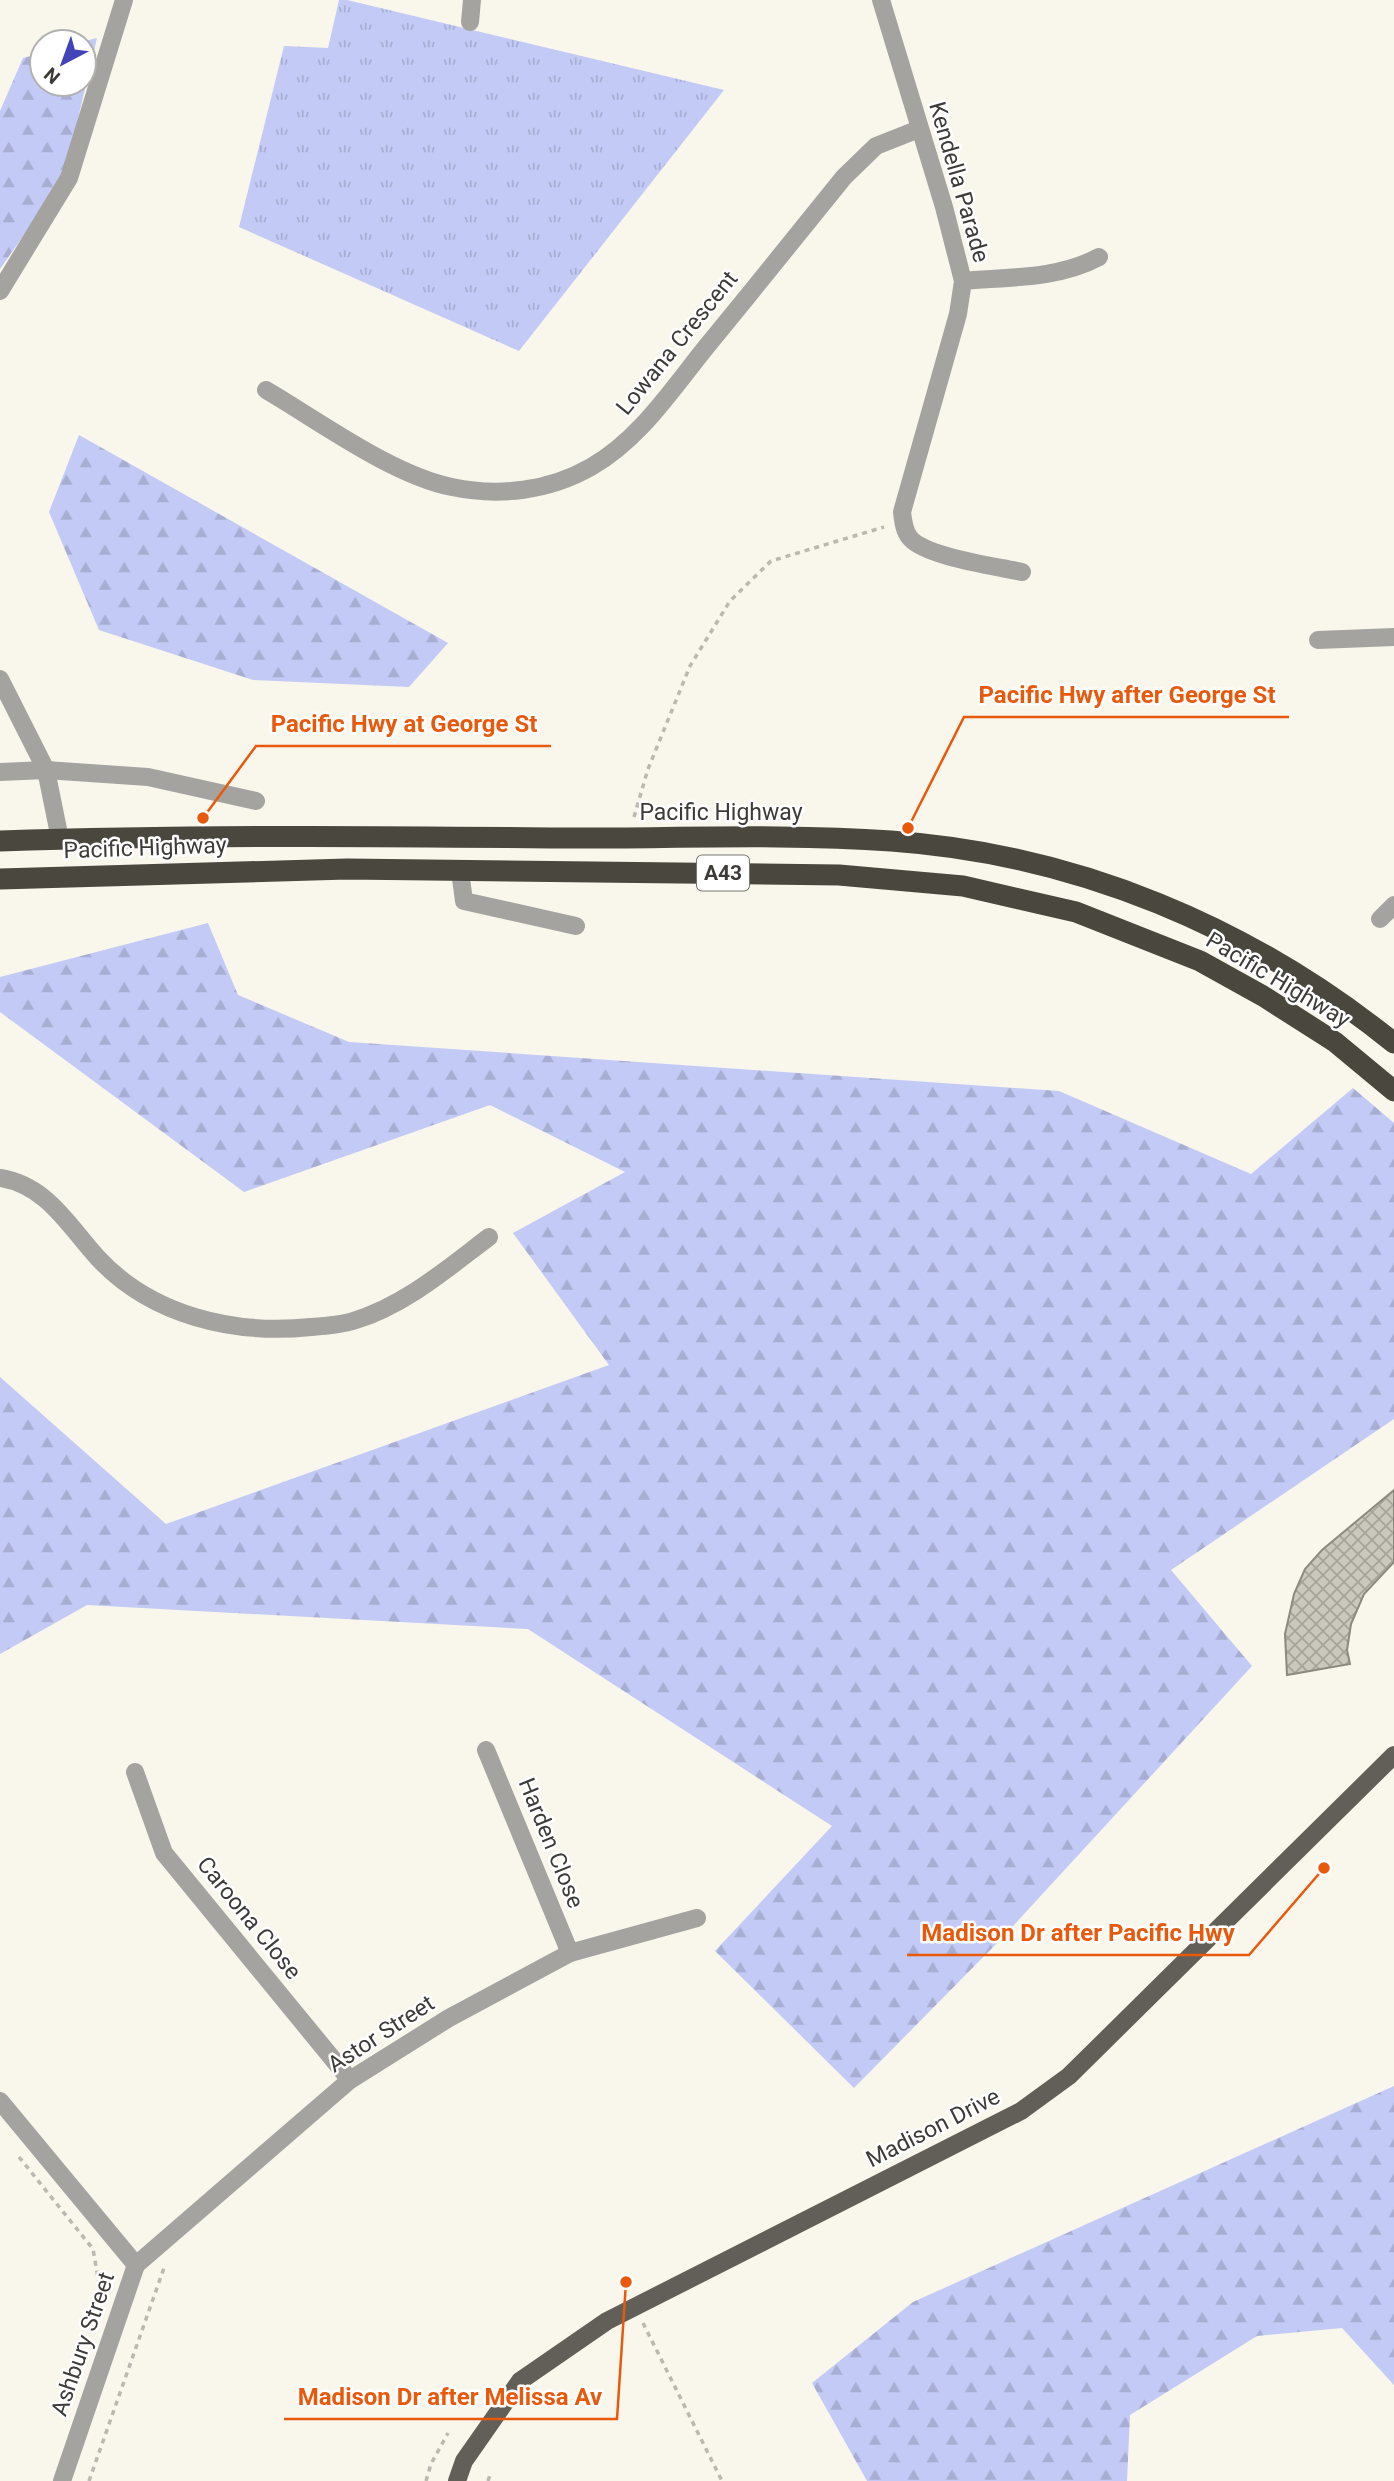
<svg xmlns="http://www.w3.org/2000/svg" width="1394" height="2481" viewBox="0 0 1394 2481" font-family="Roboto,sans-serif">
<defs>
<pattern id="grass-tufts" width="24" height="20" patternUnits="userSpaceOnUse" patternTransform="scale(1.75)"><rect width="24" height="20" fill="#c2caf5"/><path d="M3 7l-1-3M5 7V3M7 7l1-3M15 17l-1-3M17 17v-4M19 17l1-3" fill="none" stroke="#a8aed3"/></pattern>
<pattern id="forest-firs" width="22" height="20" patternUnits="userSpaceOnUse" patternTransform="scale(1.75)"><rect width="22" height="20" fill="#c2caf5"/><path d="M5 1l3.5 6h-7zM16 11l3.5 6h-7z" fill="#a8aed3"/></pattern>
<pattern id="building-cross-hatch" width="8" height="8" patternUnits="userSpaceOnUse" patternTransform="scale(1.75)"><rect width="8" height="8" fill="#cac7bd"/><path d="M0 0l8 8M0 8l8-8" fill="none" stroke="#a5a39a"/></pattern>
</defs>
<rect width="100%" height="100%" fill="#f9f6ec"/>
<polygon fill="url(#grass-tufts)" points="339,0 347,0 724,90 519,351 239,227 284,46 328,48"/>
<g fill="url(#forest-firs)">
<polygon points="97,38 64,178 0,269 0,111 23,58 42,53 42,84 84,84 84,42 81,42"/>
<polygon points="79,435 448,643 409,687 253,680 99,630 49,512"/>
<polygon points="208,923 238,995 349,1042 1059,1091 1251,1174 1353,1088 1394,1123 1394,1419 1171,1570 1252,1666 1003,1937 854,2088 715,1951 832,1826 528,1629 87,1605 0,1654 0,1377 166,1524 609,1365 513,1233 625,1172 490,1105 244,1192 0,1012 0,977"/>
<polygon points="1394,2086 1394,2385 1342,2328 1257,2336 1130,2415 1127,2481 867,2481 812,2383 913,2302"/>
</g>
<polygon fill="url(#building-cross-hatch)" stroke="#8c8a80" stroke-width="2" points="1394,1490 1394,1562 1364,1594 1351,1624 1347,1650 1350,1664 1287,1675 1285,1634 1294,1594 1305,1569 1322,1550"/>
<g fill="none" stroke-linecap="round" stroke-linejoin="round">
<g stroke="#bab8b0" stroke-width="3.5" stroke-dasharray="5 5" stroke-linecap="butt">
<polyline points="634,817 648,769 690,666 730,601 771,561 884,527"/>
<polyline points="19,2157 93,2249 102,2301"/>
<polyline points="643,2323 722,2481"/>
<polyline points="89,2481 164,2268"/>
<polyline points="426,2481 431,2464 448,2433"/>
<polyline points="488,2481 491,2472"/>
</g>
<g stroke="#a4a39f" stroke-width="18">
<path d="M881,0L944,207L963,281L958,314L902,512C903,521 904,531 910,538C926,557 996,566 1022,572"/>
<polyline points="470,22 472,0"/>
<path d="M963,281C1009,277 1058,279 1099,257"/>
<polyline points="0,291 69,178 124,0"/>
<path d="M266,390C319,421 392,475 452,487C499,497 549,491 591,467C640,439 672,389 707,346C753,290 798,234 844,177L876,146L919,129"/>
<polyline points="1318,640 1394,637"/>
<polyline points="0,679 46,770 60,839"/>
<polyline points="0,772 46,770 148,777 256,801"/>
<polyline points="460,871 464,901 576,926"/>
<polyline points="1380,919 1394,905"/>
<path d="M0,1178C46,1185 68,1225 97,1257C151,1316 234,1335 311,1327C325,1326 340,1325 353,1321C404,1306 448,1268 489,1237"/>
<polyline points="486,1750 570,1953"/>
<polyline points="135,1772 164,1853 350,2080"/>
<polyline points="0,2101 136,2265 62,2481"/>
<polyline points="136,2265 350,2080 449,2018 570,1953 697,1918"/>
</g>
<polyline stroke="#615f58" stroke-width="18" points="457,2481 464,2461 520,2381 607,2321 1021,2111 1069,2076 1394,1755"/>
<g stroke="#4a473f" stroke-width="21">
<path d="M0,841C183,835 367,836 551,838C664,839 778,833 891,841C1077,854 1250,927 1394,1043"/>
<polyline points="0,879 347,869 839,875 963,886 1076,912 1200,961 1263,996 1335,1042 1394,1091"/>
</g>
</g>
<g text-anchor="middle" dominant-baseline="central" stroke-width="5" stroke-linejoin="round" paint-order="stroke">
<rect fill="#fff" stroke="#767673" stroke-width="2" x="697" y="855.5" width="52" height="35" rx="5"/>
<g font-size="21" font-weight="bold" fill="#3c3b37">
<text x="723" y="873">A43</text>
</g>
<g font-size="23" fill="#3c3b37" stroke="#fff">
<text transform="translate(959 182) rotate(74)">Kendella Parade</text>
<text transform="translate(677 343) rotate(-51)">Lowana Crescent</text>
<text x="721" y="812">Pacific Highway</text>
<text transform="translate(145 848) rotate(-2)">Pacific Highway</text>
<text transform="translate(1278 980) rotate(31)">Pacific Highway</text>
<text transform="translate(551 1843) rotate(68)">Harden Close</text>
<text transform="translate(249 1918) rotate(51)">Caroona Close</text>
<text transform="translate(381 2034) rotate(-33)">Astor Street</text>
<text transform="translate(933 2128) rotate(-27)">Madison Drive</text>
<text transform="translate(83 2344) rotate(-71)">Ashbury Street</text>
</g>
</g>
<path fill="none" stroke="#e8590c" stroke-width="2.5" d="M908 828L964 717H1289M203 818L256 746H551M1324 1868L1249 1955H907M626 2282L617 2419H284"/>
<g fill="#e8590c" stroke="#fff" stroke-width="2.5">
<circle cx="908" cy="828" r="7"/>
<circle cx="203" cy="818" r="7"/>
<circle cx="1324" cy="1868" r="7"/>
<circle cx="626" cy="2282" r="7"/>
</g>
<g font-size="24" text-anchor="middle" font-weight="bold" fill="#e8590c" stroke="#fff" stroke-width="5" stroke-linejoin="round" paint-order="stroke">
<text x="1127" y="703">Pacific Hwy after George St</text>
<text x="404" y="732">Pacific Hwy at George St</text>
<text x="1078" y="1941">Madison Dr after Pacific Hwy</text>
<text x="450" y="2405">Madison Dr after Melissa Av</text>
</g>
<g transform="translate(63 63) rotate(221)"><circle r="33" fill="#ffffff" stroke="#b1b1af" stroke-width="2"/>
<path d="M0-5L12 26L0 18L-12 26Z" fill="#4343b8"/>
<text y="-10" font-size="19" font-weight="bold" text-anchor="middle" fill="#3c3b37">N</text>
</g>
</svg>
